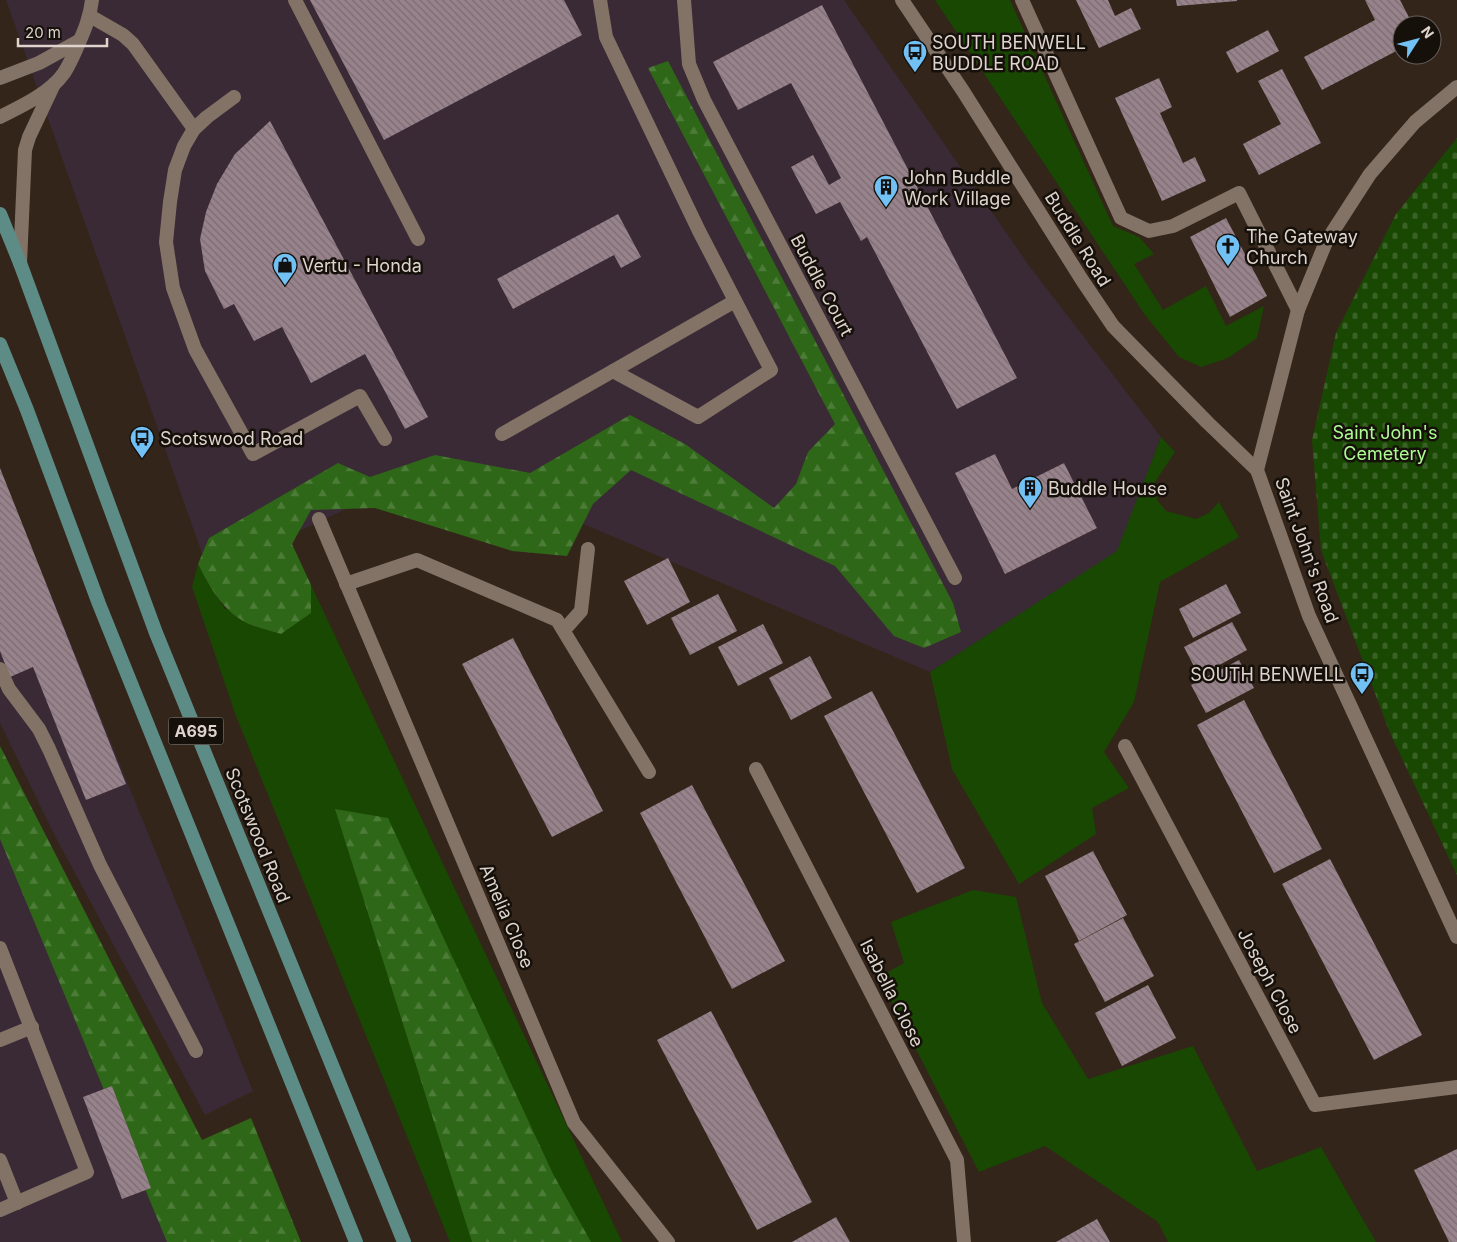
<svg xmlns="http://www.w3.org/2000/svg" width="1457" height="1242" viewBox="0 0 1457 1242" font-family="Inter,sans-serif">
<defs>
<pattern id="forest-firs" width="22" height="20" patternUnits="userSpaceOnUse" patternTransform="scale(1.25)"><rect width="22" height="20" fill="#2e6717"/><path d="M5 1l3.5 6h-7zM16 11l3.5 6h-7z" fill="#4c7c38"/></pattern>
<pattern id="cemetery-stones" width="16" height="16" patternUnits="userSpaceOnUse" patternTransform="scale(1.25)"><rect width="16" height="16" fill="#194802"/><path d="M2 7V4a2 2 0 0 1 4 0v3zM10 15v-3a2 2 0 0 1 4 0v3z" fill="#3a6226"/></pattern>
<pattern id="building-back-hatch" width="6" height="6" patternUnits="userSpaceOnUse" patternTransform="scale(1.25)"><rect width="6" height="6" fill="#98838c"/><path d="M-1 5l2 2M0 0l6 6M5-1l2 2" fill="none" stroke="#7a6c71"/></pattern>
</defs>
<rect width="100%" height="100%" fill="#33251a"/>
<g fill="#3a2a35">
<polygon points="6,0 844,0 1030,267 1161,437 1118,551 930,672 443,464 209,573"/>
<polygon points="0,470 253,1091 205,1115 54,834 0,723"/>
<polygon points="0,809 189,1242 0,1242"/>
</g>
<g fill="#194802">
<polygon points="935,0 1010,0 1113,226 1139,237 1154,254 1134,264 1163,310 1206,286 1226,326 1264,306 1257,338 1228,358 1201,367 1179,357 1145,315"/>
<polygon points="1161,437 1175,452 1155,482 1157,500 1166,511 1196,519 1209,513 1219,502 1239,537 1160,582 1134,702 1104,752 1129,788 1092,808 1096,834 1019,884 952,769 930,672 1117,551"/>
<polygon points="198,564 206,580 225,609 311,613 311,585 622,1242 450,1242 236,716 192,587"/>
<polygon points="973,890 1016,897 1042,1003 1088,1079 1193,1046 1257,1171 1321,1147 1376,1242 1168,1242 1158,1222 1045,1146 979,1172 879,977 904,963 891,922"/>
</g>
<g fill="url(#forest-firs)">
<path d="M668,61L953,603L961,632L924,648L894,636L835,566L631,470L593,504L567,556L512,551L375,508L311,510L292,544L311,585V613L281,634C272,631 263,629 254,626C226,616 211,590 198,564L209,538L338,463L370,477L435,455L530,473L630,415L685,444L774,508L796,484L808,452L835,424L648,68Z"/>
<polygon points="0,746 202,1140 251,1118 301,1242 167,1242 0,839"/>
<polygon points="335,809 388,818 553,1174 591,1242 472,1242"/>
</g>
<polygon fill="url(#cemetery-stones)" points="1457,138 1457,875 1390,733 1321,550 1312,440 1336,333 1396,214"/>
<g fill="url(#building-back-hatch)">
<polygon points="310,0 564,0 582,35 384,140"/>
<polygon points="1076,0 1108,0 1115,16 1131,8 1141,29 1099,48"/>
<polygon points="1176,0 1237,0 1237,1 1177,6"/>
<polygon points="1365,0 1400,0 1413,25 1402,25 1402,48 1322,90 1304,57 1375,20"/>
<polygon points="822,5 1017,378 957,409 867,237 861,241 840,202 816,214 791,167 813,155 829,185 841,178 791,83 738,110 713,62"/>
<polygon points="1268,30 1279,51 1237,73 1226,52"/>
<polygon points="1282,69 1321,143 1259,175 1243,144 1281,124 1258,81"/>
<polygon points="1159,78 1172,107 1160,113 1183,163 1195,157 1206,181 1162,201 1115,98"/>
<polygon points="270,121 428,417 405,429 365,354 311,383 282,327 254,341 234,304 224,309 205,271 200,239 206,212 217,184 235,154"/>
<polygon points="618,214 641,257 621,268 614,255 513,309 497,279"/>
<polygon points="1226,218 1267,296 1230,317 1190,237"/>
<polygon points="995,454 1012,489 1064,463 1097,528 1005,574 955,473"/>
<polygon points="0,468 126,784 86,800 33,667 10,677 0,651"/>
<polygon points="668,558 690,602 647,625 624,581"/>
<polygon points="1226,584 1241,613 1193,638 1179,609"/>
<polygon points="718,594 737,631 690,655 671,618"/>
<polygon points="1232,622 1247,650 1199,676 1184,647"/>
<polygon points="763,624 783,663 738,686 718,647"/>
<polygon points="513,638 603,811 552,837 462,664"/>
<polygon points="810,656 832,698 791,720 769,678"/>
<polygon points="1239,660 1254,688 1206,713 1191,685"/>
<polygon points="872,691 965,868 917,893 824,716"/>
<polygon points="1244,700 1322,849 1274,873 1197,725"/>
<polygon points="692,785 785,961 732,989 640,813"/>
<polygon points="1093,851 1127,915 1079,941 1045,876"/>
<polygon points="1330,859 1422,1035 1374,1060 1282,884"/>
<polygon points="1123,918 1154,976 1105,1002 1074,944"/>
<polygon points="1148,985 1176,1038 1122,1066 1095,1013"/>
<polygon points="711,1011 812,1202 757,1230 657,1040"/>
<polygon points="112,1086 151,1188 122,1199 83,1097"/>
<polygon points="1457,1149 1457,1242 1449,1242 1414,1170"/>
<polygon points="836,1217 850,1242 792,1242"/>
<polygon points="1097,1219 1110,1242 1056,1242"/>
</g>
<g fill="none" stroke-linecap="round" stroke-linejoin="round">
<g stroke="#837366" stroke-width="14">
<polyline points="295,0 418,239"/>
<polyline points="600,0 606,37 699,231 771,370 698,417 613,371 735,301"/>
<polyline points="684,0 689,64 704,100 955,578"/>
<polyline points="90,16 123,35 133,44 194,129"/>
<polyline points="234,97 207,117 194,129 184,146 175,170 170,202 166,242 173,288 195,349 253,454 360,396 385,439"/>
<polyline points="502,434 613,371"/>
<polyline points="0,669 9,689 39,729 49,749 100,865 196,1051"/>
<polyline points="0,948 87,1172 0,1210"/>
<polyline points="0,1040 32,1027"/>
<polyline points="0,1160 17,1203"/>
</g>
<g stroke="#837366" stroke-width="14">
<polyline points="1022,0 1121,218 1149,231 1173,226 1239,193 1298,310"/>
<polyline points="0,78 39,63 79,41"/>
<path d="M0,117C22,106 50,93 64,73C70,64 74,54 78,45C85,29 90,17 92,0"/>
<polyline points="20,263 25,150 29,137 54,84"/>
<polyline points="319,519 574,1123 668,1242"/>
<polyline points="346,584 417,560 557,620 649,772"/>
<polyline points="564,630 581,611 588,549"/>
<polyline points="1125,746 1315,1105 1457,1087"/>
<polyline points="756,769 957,1160 964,1242"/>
</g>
<g stroke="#837366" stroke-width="14">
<polyline points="902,0 963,91 1082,280 1113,326 1207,422 1257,470"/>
<polyline points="1457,87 1415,122 1370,174 1326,242 1298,310 1257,470 1309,616 1457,937"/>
</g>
<g stroke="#5c8c85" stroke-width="14">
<polyline points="0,214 20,263 156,633 404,1242"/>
<polyline points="0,344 27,410 99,604 356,1242"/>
</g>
</g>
<defs>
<symbol id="bus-pin" viewBox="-11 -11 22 30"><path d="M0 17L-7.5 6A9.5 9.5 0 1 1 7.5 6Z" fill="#71c1f5" stroke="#16100b"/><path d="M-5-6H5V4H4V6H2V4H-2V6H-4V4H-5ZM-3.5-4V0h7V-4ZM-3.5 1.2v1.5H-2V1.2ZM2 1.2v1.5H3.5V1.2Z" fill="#111"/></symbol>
<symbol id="building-pin" viewBox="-11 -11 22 30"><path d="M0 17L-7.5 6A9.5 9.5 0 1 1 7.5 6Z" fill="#71c1f5" stroke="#16100b"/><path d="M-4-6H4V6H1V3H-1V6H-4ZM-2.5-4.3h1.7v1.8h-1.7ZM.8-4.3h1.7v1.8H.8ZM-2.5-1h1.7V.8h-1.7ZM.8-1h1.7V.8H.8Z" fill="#111"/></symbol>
<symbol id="church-pin" viewBox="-11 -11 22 30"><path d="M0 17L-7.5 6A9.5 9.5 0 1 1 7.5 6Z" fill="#71c1f5" stroke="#16100b"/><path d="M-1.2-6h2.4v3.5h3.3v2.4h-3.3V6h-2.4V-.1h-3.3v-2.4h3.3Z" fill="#111"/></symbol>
<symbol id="shop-pin" viewBox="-11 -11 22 30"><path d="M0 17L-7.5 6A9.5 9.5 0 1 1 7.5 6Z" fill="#71c1f5" stroke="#16100b"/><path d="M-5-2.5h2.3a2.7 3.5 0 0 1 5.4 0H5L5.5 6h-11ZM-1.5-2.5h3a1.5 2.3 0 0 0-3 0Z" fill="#111"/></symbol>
</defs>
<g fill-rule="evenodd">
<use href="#bus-pin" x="901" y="38" width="28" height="38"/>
<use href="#building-pin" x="872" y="173" width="28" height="38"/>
<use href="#church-pin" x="1214" y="232" width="28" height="38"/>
<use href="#shop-pin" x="271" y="251" width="28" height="38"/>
<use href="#bus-pin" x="128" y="424" width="28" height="38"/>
<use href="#building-pin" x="1016" y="474" width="28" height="38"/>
<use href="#bus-pin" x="1348" y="660" width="28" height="38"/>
</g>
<g text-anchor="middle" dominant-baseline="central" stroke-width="5" stroke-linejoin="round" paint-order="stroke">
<rect fill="#16100b" stroke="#a29993" stroke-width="1" x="168.5" y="717.5" width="55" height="27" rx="4"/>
<g font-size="16" font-weight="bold" fill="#ded4cd">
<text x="196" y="731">A695</text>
</g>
<g font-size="18" fill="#ded4cd" stroke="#16100b" text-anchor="start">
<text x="932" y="42">SOUTH BENWELL<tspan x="932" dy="21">BUDDLE ROAD</tspan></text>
<text x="904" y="177">John Buddle<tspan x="904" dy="21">Work Village</tspan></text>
<text x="1246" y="236">The Gateway<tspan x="1246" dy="21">Church</tspan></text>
<text x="302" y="265">Vertu - Honda</text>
<text x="160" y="438">Scotswood Road</text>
<text x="1048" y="488">Buddle House</text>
<text x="1344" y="674" text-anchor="end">SOUTH BENWELL</text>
</g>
<g font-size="18" fill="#ded4cd" stroke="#16100b">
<text transform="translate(1078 239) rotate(58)">Buddle Road</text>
<text transform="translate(822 285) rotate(62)">Buddle Court</text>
<text transform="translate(1307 550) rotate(70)">Saint John's Road</text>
<text transform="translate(258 835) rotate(68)">Scotswood Road</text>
<text transform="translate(507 916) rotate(67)">Amelia Close</text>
<text transform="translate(1270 981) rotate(62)">Joseph Close</text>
<text transform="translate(892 993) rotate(63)">Isabella Close</text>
</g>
<g font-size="18" fill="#acfb93" stroke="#16100b">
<text x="1385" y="432">Saint John's<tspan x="1385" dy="21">Cemetery</tspan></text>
</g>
</g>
<g transform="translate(1417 40) rotate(54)"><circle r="24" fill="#16100b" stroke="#665e59"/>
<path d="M0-4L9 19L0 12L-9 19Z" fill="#71c1f5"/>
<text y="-8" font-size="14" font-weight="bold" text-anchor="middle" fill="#ded4cd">N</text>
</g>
<path d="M18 38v8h89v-8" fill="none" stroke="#ded4cd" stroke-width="2.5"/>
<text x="25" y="38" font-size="15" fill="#ded4cd" stroke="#16100b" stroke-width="4" paint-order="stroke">20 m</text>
</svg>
